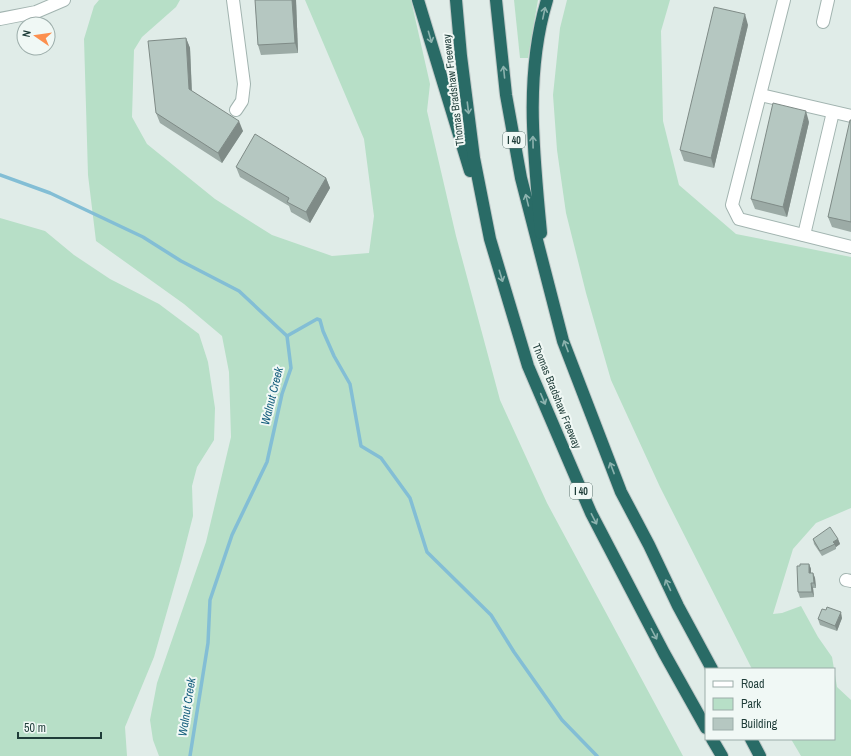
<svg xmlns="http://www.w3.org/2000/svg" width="851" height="756" viewBox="0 0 851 756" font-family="'Archivo Narrow',sans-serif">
<rect width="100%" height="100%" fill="#e0ece8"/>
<g fill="#b7dfc7">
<polygon points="99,0 180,0 176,7 142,37 134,50 132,117 147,144 215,199 272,235 332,256 369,253 374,216 364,139 305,0 411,0 430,84 427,111 456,236 500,400 547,503 683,756 159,756 153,740 150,720 157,683 206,542 231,437 229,372 222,336 184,304 96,241 88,175 84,39 94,6"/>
<polygon points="514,0 538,0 528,58 520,58"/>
<polygon points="567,0 670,0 661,31 663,121 679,185 736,234 851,257 851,508 816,523 793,549 773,614 782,613 801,606 818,637 832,657 837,687 851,700 851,756 801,756 791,739 834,739 834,669 752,669 660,487 611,380 586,293 566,213 557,150 553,95 560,28"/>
<polygon points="0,218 45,231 74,255 110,279 159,304 199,334 208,362 215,408 214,440 197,467 192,486 193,516 182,559 154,657 125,727 127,756 0,756"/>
</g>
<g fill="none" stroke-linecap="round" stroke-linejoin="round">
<g stroke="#83bed5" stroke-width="3.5">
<polyline points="0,175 50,193 143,237 181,261 239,291 287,336 291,368 282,394 267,462 232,535 210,600 208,643 190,756"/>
<polyline points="287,336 317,319 320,320 323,331 334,356 350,384 361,446 381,458 410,498 427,552 491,615 514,652 562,720 597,756"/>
</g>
<defs>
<g id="minor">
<polyline points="233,0 244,84 242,101 236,110"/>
<polyline points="784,0 732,205 739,219 851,247"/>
<polyline points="0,19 36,12 64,0"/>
<polyline points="823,22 828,0"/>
<polyline points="761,95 851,116"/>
<polyline points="804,235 833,112"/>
<polyline points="846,580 851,581"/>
</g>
<g id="highway">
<polyline points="418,0 470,171"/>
<polyline points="456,0 461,56 474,158 490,239 528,366 591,513 664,653 706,728"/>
<polyline points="496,0 506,95 521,178 563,341 621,492 649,545 678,606 712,669"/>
<path d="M541,233C534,156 524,76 547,0"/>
<polyline points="712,739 722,756"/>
<polyline points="751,739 760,756"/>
</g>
</defs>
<use href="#minor" stroke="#a2b4b0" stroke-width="14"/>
<use href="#highway" stroke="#c0c9c8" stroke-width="14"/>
<use href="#minor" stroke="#fff" stroke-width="12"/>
<use href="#highway" stroke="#296b66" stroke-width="12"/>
</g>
<g fill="#9caba6">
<polygon points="255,0 296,0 298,53 261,55 258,45"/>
<polygon points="748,25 714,168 684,161 680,150"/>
<polygon points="186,38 190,48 192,91 243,131 222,163 160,123 156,113"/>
<polygon points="851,120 851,232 832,227 828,217"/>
<polygon points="809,122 787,217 755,209 751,199"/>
<polygon points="236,167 326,178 330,188 310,223 291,212 289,206 240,177"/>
<polygon points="813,539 838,539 840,544 836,547 836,549 822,556 814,544"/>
<polygon points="809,564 811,569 811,573 813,573 815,578 816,588 813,588 814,597 800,598 798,592 800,566"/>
<polygon points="826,610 842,618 837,631 820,625 818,619"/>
</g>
<g fill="#7f8b87">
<polygon points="292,0 296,0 298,53 295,43"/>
<polygon points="745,14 748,25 714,168 711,158"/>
<polygon points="186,38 190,48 192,99 189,89"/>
<polygon points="806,111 809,122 787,217 783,207"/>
<polygon points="239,121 243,131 222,163 218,153"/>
<polygon points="326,178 330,188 310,223 306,212"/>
<polygon points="838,539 840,544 836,547 833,542"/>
<polygon points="809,564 811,569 811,578 809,573"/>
<polygon points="813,573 815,578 816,588 814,583"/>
<polygon points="811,583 813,588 814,597 812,592"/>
<polygon points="841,612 842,618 837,631 835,626"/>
</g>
<g fill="#b5c7c1" stroke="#7f8b87">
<polygon points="255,0 292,0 295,43 258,45"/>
<polygon points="714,7 745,14 711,158 680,150"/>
<polygon points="186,38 189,89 239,121 218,153 156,113 148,41"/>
<polygon points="773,103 806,111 783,207 751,199"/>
<polygon points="850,120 851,120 851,222 828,217"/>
<polygon points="255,134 326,178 306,212 287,202 289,198 236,167"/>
<polygon points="830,527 838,539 833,542 835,544 820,551 813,539"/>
<polygon points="800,564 809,564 809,573 813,573 814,583 811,583 812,592 798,592 797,566 800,566"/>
<polygon points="827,607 841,612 835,626 818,619 822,609 826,610"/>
</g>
<defs><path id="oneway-shaft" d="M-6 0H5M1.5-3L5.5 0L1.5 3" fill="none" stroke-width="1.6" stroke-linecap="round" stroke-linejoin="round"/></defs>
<g stroke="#8cb2ae">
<use href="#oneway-shaft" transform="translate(544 13) rotate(-78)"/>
<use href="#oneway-shaft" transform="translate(430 37) rotate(74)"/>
<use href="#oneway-shaft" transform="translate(504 72) rotate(-96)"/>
<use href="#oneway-shaft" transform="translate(468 108) rotate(83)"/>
<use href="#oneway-shaft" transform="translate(533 142) rotate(-91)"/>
<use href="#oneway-shaft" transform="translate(527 200) rotate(-104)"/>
<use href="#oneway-shaft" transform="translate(501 276) rotate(73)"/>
<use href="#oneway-shaft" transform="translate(566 346) rotate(-111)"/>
<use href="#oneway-shaft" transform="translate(543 399) rotate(67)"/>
<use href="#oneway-shaft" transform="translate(612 468) rotate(-111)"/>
<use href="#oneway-shaft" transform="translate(594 519) rotate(63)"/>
<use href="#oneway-shaft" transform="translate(668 585) rotate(-115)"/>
<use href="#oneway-shaft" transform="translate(654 634) rotate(62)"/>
</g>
<g text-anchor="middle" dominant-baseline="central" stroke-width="4" stroke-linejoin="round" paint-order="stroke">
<g fill="#f0f8f5" stroke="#5e7571" stroke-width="1">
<rect x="503" y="132" width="22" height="16" rx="3"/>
<rect x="570" y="483" width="22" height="16" rx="3"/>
</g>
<g font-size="10" font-weight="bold" fill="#1f3d39">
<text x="514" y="140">I 40</text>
<text x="581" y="491">I 40</text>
</g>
<g font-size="11" fill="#1f3d39" stroke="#f0f8f5">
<text transform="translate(453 90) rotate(-97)">Thomas Bradshaw Freeway</text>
<text transform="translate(557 396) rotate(68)">Thomas Bradshaw Freeway</text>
</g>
<g font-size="12" font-style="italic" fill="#155e7d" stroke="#f0f8f5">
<text transform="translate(272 396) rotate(-76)">Walnut Creek</text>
<text transform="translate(187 707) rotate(-81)">Walnut Creek</text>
</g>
</g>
<rect x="705" y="668" width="130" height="72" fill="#f0f8f5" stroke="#9cadaa"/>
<rect x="713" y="681" width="20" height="6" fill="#ffffff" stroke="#9cadaa"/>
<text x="741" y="688" font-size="12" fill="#1f3d39">Road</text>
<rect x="713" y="698" width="20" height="12" fill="#b7dfc7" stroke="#9cadaa"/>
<text x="741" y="708" font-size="12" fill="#1f3d39">Park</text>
<rect x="713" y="718" width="20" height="12" fill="#b5c7c1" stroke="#9cadaa"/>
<text x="741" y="728" font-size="12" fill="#1f3d39">Building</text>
<g transform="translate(36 36) rotate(283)"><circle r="19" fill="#f0f8f5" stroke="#9cadaa"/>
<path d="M0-3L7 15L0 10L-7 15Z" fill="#fc8f4e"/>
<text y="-6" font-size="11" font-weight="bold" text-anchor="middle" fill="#1f3d39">N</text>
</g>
<path d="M18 732v6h83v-6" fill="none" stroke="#1f3d39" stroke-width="2"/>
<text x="24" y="732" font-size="12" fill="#1f3d39" stroke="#f0f8f5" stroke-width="3" paint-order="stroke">50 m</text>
</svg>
